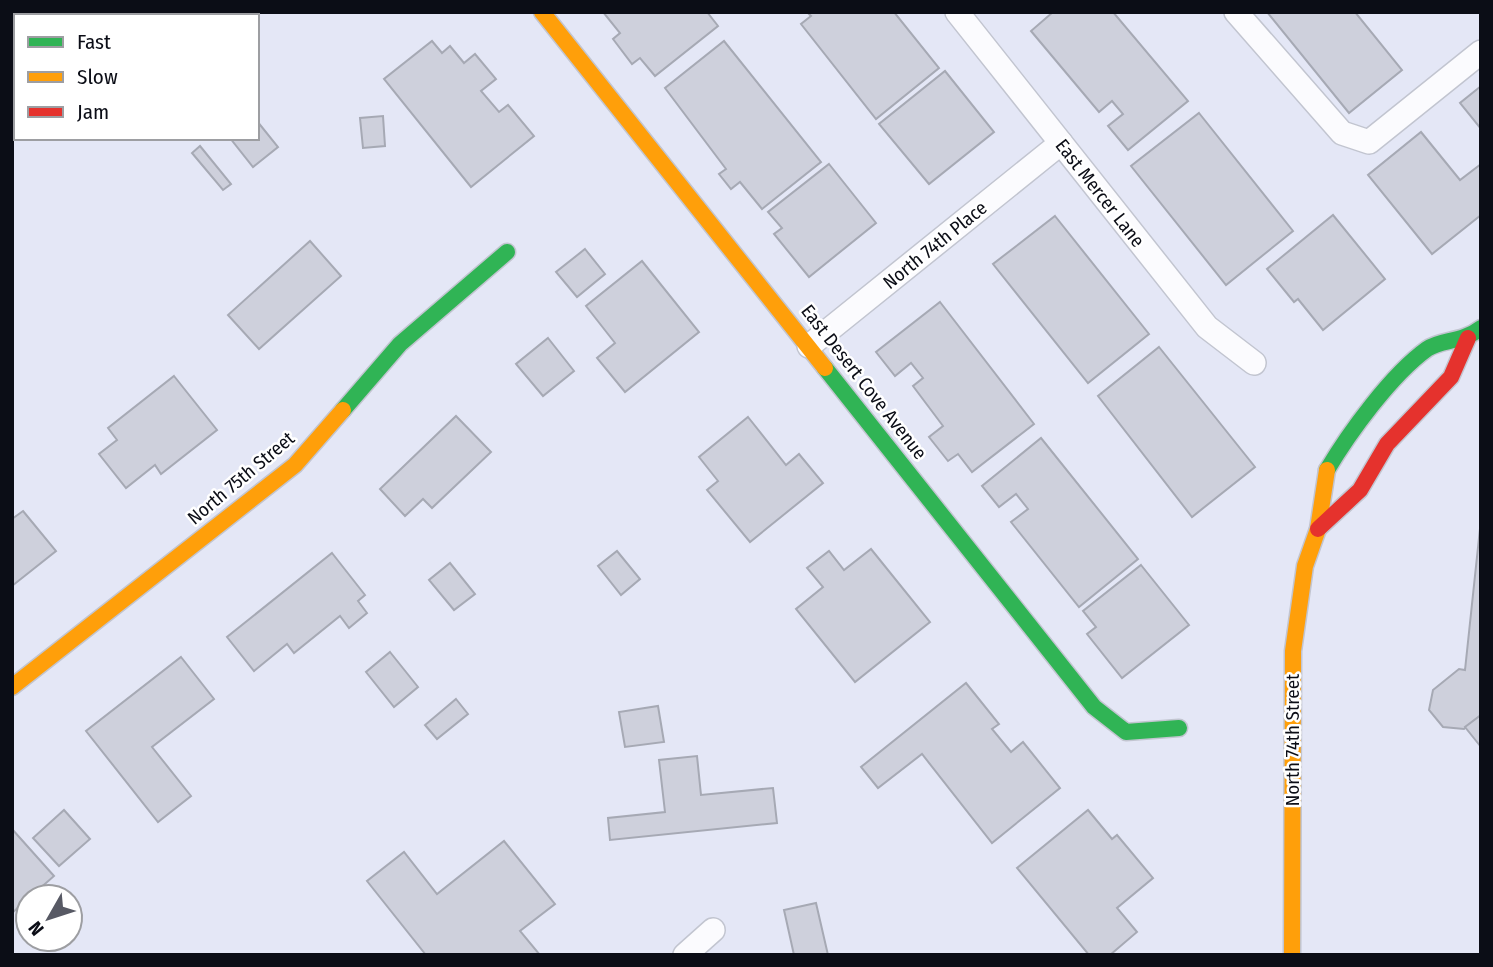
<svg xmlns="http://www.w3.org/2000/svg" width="1493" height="967" viewBox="0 0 1493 967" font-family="'Fira Sans Condensed',sans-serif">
<rect width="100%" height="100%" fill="#e4e7f6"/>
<g fill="#ced0dc" stroke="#a6a9b4" stroke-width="2">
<polygon points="603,12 707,12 718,26 655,76 640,58 632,64 613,39 620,33"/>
<polygon points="807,12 894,12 939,68 876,119 801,24 811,16"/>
<polygon points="1053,12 1113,12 1188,101 1128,150 1108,126 1123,114 1112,101 1099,112 1031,31"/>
<polygon points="1267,12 1355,12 1402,70 1349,113"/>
<polygon points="432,41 442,53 450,46 464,63 475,54 496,79 481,91 499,112 508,105 534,136 471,187 384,79"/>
<polygon points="724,41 821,162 762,209 740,182 731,189 719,174 726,169 665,88"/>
<polygon points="12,54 16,57 16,75 12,72"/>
<polygon points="945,71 994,132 929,184 879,124"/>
<polygon points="1481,86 1481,129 1460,103"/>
<polygon points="1199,113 1293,231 1226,285 1131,166"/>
<polygon points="383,116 385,146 363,148 360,118"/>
<polygon points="257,121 278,147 253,167 230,138 257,138"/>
<polygon points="1421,132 1460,180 1481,164 1481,215 1432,254 1368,175"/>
<polygon points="200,146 231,184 223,190 192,153"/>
<polygon points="829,164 876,223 809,277 774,234 782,228 768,212"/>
<polygon points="1333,215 1385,279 1323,330 1298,299 1294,302 1267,269"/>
<polygon points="1055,216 1149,334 1088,383 993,264"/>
<polygon points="310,241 341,276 259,349 228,315"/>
<polygon points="585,249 605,274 577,297 556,272"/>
<polygon points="642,261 699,332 625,392 597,358 615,343 586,306"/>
<polygon points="940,302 1034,424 972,472 958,454 948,461 929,437 943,426 913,386 923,378 911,363 895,376 876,352"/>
<polygon points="548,338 574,371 543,396 516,364"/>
<polygon points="1159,347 1255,467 1192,517 1098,396"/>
<polygon points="174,376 217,430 161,474 155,465 126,488 99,454 117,440 108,428"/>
<polygon points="456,416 491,452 432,508 423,499 405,516 380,489"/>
<polygon points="748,417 786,465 799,454 823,483 750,542 707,490 718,481 699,457"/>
<polygon points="1041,438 1138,559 1079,607 1011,522 1028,509 1016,494 999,507 982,486"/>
<polygon points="23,511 56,551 12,586 12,519"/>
<polygon points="1481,519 1481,715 1464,729 1443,727 1429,710 1433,690 1459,669 1465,670"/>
<polygon points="871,549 930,622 855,682 796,609 823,587 807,568 829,551 844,570"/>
<polygon points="617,551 640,579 621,595 598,566"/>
<polygon points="332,553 365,595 358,601 367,613 349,628 340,616 294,653 287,644 254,671 227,637"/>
<polygon points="450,563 475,594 454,610 429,580"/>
<polygon points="1141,565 1189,625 1122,678 1087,634 1096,627 1083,611"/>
<polygon points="390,652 418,687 394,707 366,672"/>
<polygon points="181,657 214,699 152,747 191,796 158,822 86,731"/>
<polygon points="966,683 999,724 992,729 1011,752 1023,742 1060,788 992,843 922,754 878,788 861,767"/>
<polygon points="456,699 468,714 437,739 425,725"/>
<polygon points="658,706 664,742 625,747 619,712"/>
<polygon points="1481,715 1481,747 1465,727"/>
<polygon points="697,756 701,795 773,788 777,823 610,840 608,818 665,812 659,760"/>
<polygon points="64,810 90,839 59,866 33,838"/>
<polygon points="1088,810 1112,839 1117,835 1153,878 1117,908 1137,932 1110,955 1089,955 1017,868"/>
<polygon points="12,829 54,876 12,913"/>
<polygon points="504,841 555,904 520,931 540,955 426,955 367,881 404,852 437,894"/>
<polygon points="816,903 828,955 794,955 784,910"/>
</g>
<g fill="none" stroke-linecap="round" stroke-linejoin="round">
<defs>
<g id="street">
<polyline points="957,12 1207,327 1254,363"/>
<polyline points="1236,12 1342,133 1369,142 1481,52"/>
<polyline points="809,346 1061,143"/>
<polyline points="685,955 713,930"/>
</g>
<g id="fast">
<polyline points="825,368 1094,707 1126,732 1179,728"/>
<polyline points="343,410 400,344 507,252"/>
<path d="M1327,470C1349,433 1391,375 1427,349C1441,339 1462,343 1481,328"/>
</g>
<g id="slow">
<polyline points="542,12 825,368"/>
<polyline points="12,687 295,465 343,410"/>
<polyline points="1292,955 1293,651 1305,566 1318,529 1327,470"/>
</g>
<polyline id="jam" points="1318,529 1360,490 1387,444 1451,377 1468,338"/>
</defs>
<use href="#street" stroke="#c2c5d0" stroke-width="26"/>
<use href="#fast" stroke="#c2c5d0" stroke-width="19"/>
<use href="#slow" stroke="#c2c5d0" stroke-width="19"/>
<use href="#jam" stroke="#c2c5d0" stroke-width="19"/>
<use href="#street" stroke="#fbfbfe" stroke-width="23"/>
<use href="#fast" stroke="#30b455" stroke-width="16"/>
<use href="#slow" stroke="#ff9f0a" stroke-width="16"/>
<use href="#jam" stroke="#e5322d" stroke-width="16"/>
</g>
<g text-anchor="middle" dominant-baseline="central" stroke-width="5" stroke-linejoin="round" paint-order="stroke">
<g font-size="19" fill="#0b0d16" stroke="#fff">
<text transform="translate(1100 193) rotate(52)">East Mercer Lane</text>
<text transform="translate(935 245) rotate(-39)">North 74th Place</text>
<text transform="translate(864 382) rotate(52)">East Desert Cove Avenue</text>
<text transform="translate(241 478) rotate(-40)">North 75th Street</text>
<text transform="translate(1292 740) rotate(-90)">North 74th Street</text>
</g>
</g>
<rect width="1493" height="967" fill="none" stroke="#0b0d16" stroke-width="28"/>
<rect x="14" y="14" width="245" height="126" fill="#ffffff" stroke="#9d9ea2" stroke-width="2"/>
<rect x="28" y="37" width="35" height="10" fill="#30b455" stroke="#9d9ea2" stroke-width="2"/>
<text x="77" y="49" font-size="21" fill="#0b0d16">Fast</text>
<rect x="28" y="72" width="35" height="10" fill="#ff9f0a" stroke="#9d9ea2" stroke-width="2"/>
<text x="77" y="84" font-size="21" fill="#0b0d16">Slow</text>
<rect x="28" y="107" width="35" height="10" fill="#e5322d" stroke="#9d9ea2" stroke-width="2"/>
<text x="77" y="119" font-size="21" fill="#0b0d16">Jam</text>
<g transform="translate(49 918) rotate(231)"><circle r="33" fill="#ffffff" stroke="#9d9ea2" stroke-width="2"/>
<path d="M0-5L12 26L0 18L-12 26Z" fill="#575964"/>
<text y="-10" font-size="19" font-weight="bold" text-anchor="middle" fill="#0b0d16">N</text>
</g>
</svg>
